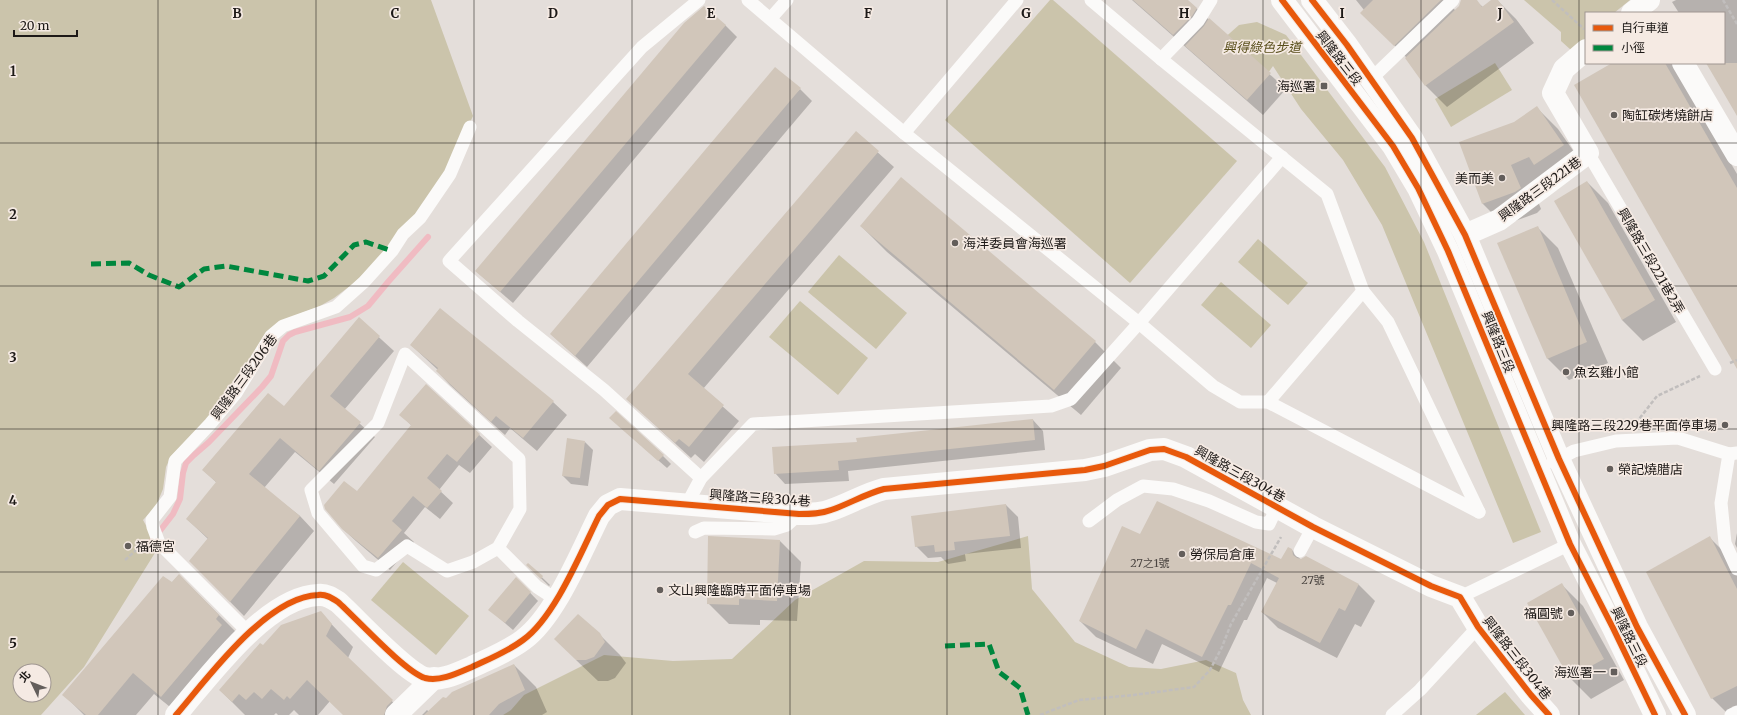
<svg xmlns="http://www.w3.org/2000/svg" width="1737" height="715" viewBox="0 0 1737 715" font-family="Merriweather,'Noto Sans TC',serif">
<rect width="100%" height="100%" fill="#e4deda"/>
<g fill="#cbc4ab" fill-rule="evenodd">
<path d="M0,0H431L473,116L451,162L418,211L383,255L354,283L334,298L320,306L289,318L209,418L171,456L166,467L163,489L156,506L143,520L158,548L84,667L41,715H0ZM20,671H44V695H20Z"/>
<polygon points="1050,0 1053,0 1237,161 1130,283 945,120"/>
<polygon points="1524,0 1630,0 1614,13 1586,13 1586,38 1571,50 1561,41 1561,32"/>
<polygon points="1257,22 1286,35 1385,167 1424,242 1541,532 1513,543 1382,225 1343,160 1301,109 1273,66 1265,77 1221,41 1239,25"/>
<polygon points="1495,63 1512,90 1451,127 1435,99"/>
<polygon points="1258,239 1308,283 1288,305 1238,262"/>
<polygon points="839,255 907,313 876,349 808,292"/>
<polygon points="1221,282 1271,325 1251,348 1201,305"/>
<polygon points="800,301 868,358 838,395 769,337"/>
<polygon points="1028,536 1032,589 1075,642 1129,667 1161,669 1206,660 1236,673 1243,700 1251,715 503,715 511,710 524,695 604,655 673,661 732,659 795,600 864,561 938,562"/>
<polygon points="403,562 469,616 436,655 371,600"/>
<polygon points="1505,692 1525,715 1476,715"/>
</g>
<g fill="#0003">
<polygon points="1132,0 1187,0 1286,89 1263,115"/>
<polygon points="1356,0 1445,0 1459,14 1477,2 1483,7 1493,0 1497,0 1516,19 1534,43 1447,107 1426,86 1406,57 1362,13 1364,10"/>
<polygon points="1676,0 1737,0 1737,114 1708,63 1724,63 1724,13 1679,13 1672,2"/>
<polygon points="725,25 737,37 513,303 476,271"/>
<polygon points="1614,63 1673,63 1737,174 1737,361"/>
<polygon points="800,89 812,101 587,367 551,334"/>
<polygon points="1537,108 1558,129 1584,166 1532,186 1541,209 1537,213 1504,225 1483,204 1461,142 1515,123"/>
<polygon points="856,133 894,167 703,389 739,421 704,462 695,454 691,458 627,399"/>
<polygon points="1587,182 1608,203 1676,322 1643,341 1622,320"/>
<polygon points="861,226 1095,342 1121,368 1081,415 887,252"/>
<polygon points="1537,227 1558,248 1608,363 1569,380 1548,359 1499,244"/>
<polygon points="440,309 553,402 567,415 537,451 510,428 505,435 450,385 437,371 438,370 411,345"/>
<polygon points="359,319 394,351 344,410 375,437 334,484 295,452 264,488 300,516 314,531 244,616 190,561 208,539 187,519 217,483 203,470 284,408"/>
<polygon points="426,385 492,447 470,473 459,465 439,490 453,503 440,519 425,507 404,533 414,542 390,570 356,541 343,529 357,492 412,426 401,415"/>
<polygon points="1033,420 1043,431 1045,450 848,471 849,481 785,484 775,473 858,443"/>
<polygon points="619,426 663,456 671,464 667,468"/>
<polygon points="585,442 593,450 588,486 571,484 563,476"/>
<polygon points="1006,505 1018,517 1021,548 965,554 966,561 948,564 941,557 928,558 916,546"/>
<polygon points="1737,533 1737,548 1735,544"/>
<polygon points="1141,536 1282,560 1292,550 1301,560 1306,557 1359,585 1375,601 1361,627 1355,624 1337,658 1278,628 1262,612 1277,583 1267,578 1247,620 1244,620 1219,672 1162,644 1153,664 1096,637 1080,621"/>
<polygon points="1710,538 1731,559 1737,570 1737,715 1729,715 1712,698"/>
<polygon points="780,541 801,562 797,621 760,620 760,625 729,624 708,603"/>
<polygon points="528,564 550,585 549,586 527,565"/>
<polygon points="179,575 240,636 180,715 154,694 136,715 84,715 64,695"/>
<polygon points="516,578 538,601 513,630 490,610"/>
<polygon points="1562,585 1583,606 1624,680 1591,699 1570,678"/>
<polygon points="321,613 353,647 348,658 406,715 344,715 330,701 318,715 299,715 294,710 289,715 278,715 276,713 274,715 245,715 220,690 263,647"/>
<polygon points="599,634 620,655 626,663 615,678 608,681 598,681 576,660"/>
<polygon points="514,665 536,687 547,712 542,715 422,715 427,710 429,712 446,699"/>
</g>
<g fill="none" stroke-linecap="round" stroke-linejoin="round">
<polyline stroke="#f0bbc2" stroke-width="6" points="145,550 173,514 180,499 183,473 186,463 194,455 209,442 262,387 271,376 283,341 289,335 295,332 350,317 368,306 388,282 428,237"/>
</g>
<g fill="#d1c6ba">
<polygon points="1133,0 1188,0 1197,8 1192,16 1173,35"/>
<polygon points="1373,0 1441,0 1394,46 1360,13"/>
<polygon points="1461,0 1477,0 1482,7 1491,0 1498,0 1514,22 1425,86 1405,58 1459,6"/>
<polygon points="704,6 726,25 500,292 475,271 684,23"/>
<polygon points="1209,18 1271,73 1247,100 1185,46 1204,26"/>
<polygon points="1612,63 1665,63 1737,188 1737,369 1574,85"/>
<polygon points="1706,63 1737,63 1737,116 1719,85"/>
<polygon points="775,67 801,88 575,356 550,334"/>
<polygon points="1537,106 1564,145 1534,165 1529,157 1511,165 1521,188 1515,192 1482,204 1459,142 1514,122"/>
<polygon points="856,131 879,151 688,374 724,405 689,447 679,439 675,443 626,399"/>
<polygon points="901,177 1096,341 1054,390 860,226"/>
<polygon points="1587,181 1655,300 1622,320 1554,201"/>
<polygon points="1538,226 1587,342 1547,359 1497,243"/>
<polygon points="440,308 554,401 523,438 496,416 491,422 436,371 438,368 410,345"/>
<polygon points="359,317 380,336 330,396 361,422 319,471 280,438 249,474 300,516 230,602 189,561 208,538 186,519 216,482 202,470 268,393 284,406"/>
<polygon points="426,384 480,434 457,462 447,454 427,478 442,491 427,508 413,496 392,521 402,530 378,558 342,529 325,509 324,505 344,481 357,491 411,425 399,415"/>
<polygon points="616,411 664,455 658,461 609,418"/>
<polygon points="1033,419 1035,440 838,461 839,470 774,474 772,447 857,442 856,438"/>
<polygon points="567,438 585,441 580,478 562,476"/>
<polygon points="1157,501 1281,559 1288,547 1292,549 1293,555 1297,558 1301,559 1306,556 1359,584 1345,611 1339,608 1320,643 1261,612 1279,578 1251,563 1231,605 1228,605 1202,657 1146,629 1136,649 1079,621 1122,526 1140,534"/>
<polygon points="1006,504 1010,536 954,542 955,550 935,552 934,545 915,547 911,516"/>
<polygon points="708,536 780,540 777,601 739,599 739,605 707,604"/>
<polygon points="1710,536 1737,589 1737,686 1711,699 1646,572"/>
<polygon points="528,563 543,576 541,579 526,565"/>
<polygon points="179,574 219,615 216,619 222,625 161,697 133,673 98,715 86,715 62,695 163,576 172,582"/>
<polygon points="516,577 531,592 505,623 488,610"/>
<polygon points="1562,583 1604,659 1569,678 1527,603"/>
<polygon points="321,611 332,624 326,636 393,700 387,706 384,715 343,715 307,680 290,699 287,696 284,700 271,689 262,699 254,692 246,700 239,694 232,702 219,690 260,643 263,645 281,625"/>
<polygon points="578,614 600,633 605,642 594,657 586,660 576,660 554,639"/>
<polygon points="514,664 525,690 499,704 489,715 424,715 443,697 446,698 452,692"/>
</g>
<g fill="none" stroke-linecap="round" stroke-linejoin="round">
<g stroke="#c1bebd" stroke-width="2.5" stroke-dasharray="4 2" stroke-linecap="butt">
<polyline points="1552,0 1584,29"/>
<polyline points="1723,0 1737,24"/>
<polyline points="1730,363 1737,360"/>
<polyline points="1636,423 1657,396 1700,376"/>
<polyline points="125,560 142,545"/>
<polyline points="1040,715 1079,700 1134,695 1194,687 1210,670 1222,647 1231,624 1281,537"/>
</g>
<g stroke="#fbfaf9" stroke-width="13">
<polyline points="699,0 642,47 449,261 518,321 604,390 701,478"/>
<polyline points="748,0 904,133 1139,323 1213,386 1240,402 1268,402 1479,512"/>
<polyline points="1091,0 1161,59 1327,194 1363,291 1388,322 1479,512"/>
<polyline points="771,18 787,0"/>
<polyline points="1161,59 1198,21 1211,0"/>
<polyline points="1371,79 1453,0"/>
<polyline points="904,133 1017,0"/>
<polyline points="1588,153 1715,369"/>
<polyline points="1268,402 1363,291"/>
<polyline points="1729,454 1721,503 1725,543 1737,569"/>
<polyline points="1553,462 1574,451 1616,441 1678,438 1729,454 1737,453"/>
<polyline points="687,504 701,478 753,424 1051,406 1071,399 1139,323 1282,157"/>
<polyline points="1089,521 1117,500 1143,486 1173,489 1209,501 1256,522 1269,524 1277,507"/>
<polyline points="695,532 704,528 774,529 787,525 799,514"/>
<polyline points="498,548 473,562 447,571 407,546 376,570 363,566 318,513 311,490 378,423 405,354 519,459 520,509 498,548 537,587 557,600"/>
<polyline points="1300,551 1313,527"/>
<polyline points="1460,597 1570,544"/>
<polyline points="248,632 159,543 153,527 152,520 170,497 175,461 210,424 236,393 271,336 283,326 336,307 364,282 392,251 403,234 420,218 450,174 470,127"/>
<polyline points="1392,715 1420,690 1478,627"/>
<polyline points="1731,715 1737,712"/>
</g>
<g stroke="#fbfaf9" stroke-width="22">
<polyline points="1632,13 1649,0"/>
<polyline points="1683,63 1737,155"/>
<polyline points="1465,235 1499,220 1588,153 1553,93 1564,69 1586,50"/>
<path d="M176,715C208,678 266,597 318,595C326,594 332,598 338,602C356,618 405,672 425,678C440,682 458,673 472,667C489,659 507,652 523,640C555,617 581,552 599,516L608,505L620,499L799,514C810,514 821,514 831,510C849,504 865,494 884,489L1085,470L1104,466L1150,450L1164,449L1186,457L1313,527L1431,586L1460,597L1478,627L1531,695L1549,715"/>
<polyline points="396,715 434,678"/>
</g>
<g stroke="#fbfaf9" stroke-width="22">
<polyline points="1282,0 1393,146 1418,188 1448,251 1570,544 1613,628 1655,715"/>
<polyline points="1312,0 1347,45 1412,138 1465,235 1559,459 1637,627 1685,715"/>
</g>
<g stroke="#00873e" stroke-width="5" stroke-dasharray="10 5" stroke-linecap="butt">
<polyline points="91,264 129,263 149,275 179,287 204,269 226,266 308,281 324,276 354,245 366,242 392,251"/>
<polyline points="945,646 989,644 999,672 1020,688 1028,715"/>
</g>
<defs>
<g id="cycleway">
<polyline points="1282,0 1393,146 1418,188 1448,251 1570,544 1613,628 1655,715"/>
<polyline points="1312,0 1347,45 1412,138 1465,235 1559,459 1637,627 1685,715"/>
<path d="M176,715C208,678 266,597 318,595C326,594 332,598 338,602C356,618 405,672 425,678C440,682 458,673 472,667C489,659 507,652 523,640C555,617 581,552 599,516L608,505L620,499L799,514C810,514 821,514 831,510C849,504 865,494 884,489L1085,470L1104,466L1150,450L1164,449L1186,457L1313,527L1431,586L1460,597L1478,627L1531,695L1549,715"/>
</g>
</defs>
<use href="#cycleway" stroke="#f5eae3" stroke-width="8"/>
<use href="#cycleway" stroke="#e8590c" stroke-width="6"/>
</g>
<path fill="none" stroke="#1d1917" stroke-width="1" stroke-opacity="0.55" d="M158,0V715M316,0V715M474,0V715M632,0V715M790,0V715M947,0V715M1105,0V715M1263,0V715M1421,0V715M1579,0V715M0,143H1737M0,286H1737M0,429H1737M0,572H1737"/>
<g fill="#635e5b" stroke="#f5eae3" stroke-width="1.5">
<rect x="1320" y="82" width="8" height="8" rx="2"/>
<circle cx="1614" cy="115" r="4"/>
<circle cx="1502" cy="178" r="4"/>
<circle cx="955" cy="243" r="4"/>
<circle cx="1566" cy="372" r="4"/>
<circle cx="1725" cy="425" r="4"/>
<circle cx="1610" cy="469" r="4"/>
<circle cx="128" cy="546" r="4"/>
<circle cx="1182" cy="554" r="4"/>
<circle cx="660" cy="590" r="4"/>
<circle cx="1571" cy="613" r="4"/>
<rect x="1610" y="668" width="8" height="8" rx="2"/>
</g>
<g text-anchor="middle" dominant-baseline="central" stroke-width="3.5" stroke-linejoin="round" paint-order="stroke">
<g font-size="11" fill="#4a4440">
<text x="1150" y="563">27之1號</text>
<text x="1313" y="580">27號</text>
</g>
<g font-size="13" font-style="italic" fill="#584e1b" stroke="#f5eae3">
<text x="1262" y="47">興得綠色步道</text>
</g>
<g font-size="13" fill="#1d1917" stroke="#f5eae3">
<text transform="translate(1339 58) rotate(52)">興隆路三段</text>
<text transform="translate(1540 189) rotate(-36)">興隆路三段221巷</text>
<text transform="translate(1651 261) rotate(60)">興隆路三段221巷2弄</text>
<text transform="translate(1498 342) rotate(68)">興隆路三段</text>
<text transform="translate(244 377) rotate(-54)">興隆路三段206巷</text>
<text transform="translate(1240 474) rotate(29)">興隆路三段304巷</text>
<text transform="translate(760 498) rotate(4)">興隆路三段304巷</text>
<text transform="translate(1629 637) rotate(64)">興隆路三段</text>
<text transform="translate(1517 658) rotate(52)">興隆路三段304巷</text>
</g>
<g font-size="13" fill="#1d1917" stroke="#f5eae3" text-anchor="start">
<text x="1316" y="86" text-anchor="end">海巡署</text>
<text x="1622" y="115">陶缸碳烤燒餅店</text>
<text x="1494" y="178" text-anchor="end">美而美</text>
<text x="963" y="243">海洋委員會海巡署</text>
<text x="1574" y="372">魚玄雞小館</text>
<text x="1717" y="425" text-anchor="end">興隆路三段229巷平面停車場</text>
<text x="1618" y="469">榮記燒腊店</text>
<text x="136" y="546">福德宮</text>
<text x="1190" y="554">勞保局倉庫</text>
<text x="668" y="590">文山興隆臨時平面停車場</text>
<text x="1563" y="613" text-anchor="end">福圓號</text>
<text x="1606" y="672" text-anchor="end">海巡署一</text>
</g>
</g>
<g font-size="13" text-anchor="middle" font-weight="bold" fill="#1d1917" stroke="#f5eae3" stroke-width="3.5" stroke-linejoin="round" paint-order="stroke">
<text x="237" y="18">B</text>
<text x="395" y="18">C</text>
<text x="553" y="18">D</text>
<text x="711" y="18">E</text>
<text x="868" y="18">F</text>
<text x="1026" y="18">G</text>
<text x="1184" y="18">H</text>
<text x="1342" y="18">I</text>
<text x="1500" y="18">J</text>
<text x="13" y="76">1</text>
<text x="13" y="219">2</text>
<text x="13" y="362">3</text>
<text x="13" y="505">4</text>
<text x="13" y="648">5</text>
</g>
<rect x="1585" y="12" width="140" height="52" fill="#f5eae3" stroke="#9f9691"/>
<rect x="1593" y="25" width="20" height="6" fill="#e8590c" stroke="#9f9691"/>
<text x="1621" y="32" font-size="12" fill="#1d1917">自行車道</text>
<rect x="1593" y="45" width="20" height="6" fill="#00873e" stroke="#9f9691"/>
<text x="1621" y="52" font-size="12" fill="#1d1917">小徑</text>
<g transform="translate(32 683) rotate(313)"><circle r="19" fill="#f5eae3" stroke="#9f9691"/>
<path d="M0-3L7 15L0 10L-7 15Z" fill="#635e5b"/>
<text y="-6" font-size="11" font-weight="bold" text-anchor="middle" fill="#1d1917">北</text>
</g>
<path d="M14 30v6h63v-6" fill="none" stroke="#1d1917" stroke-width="2"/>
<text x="20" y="30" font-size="12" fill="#1d1917" stroke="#f5eae3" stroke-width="3" paint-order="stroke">20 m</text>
</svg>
